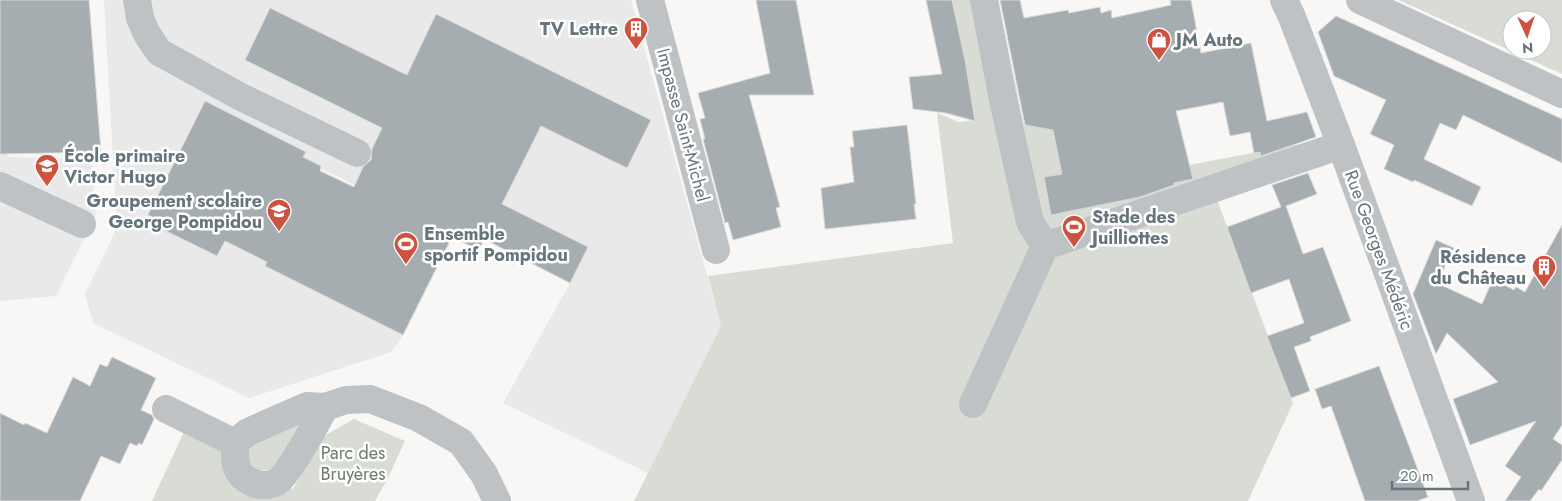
<svg xmlns="http://www.w3.org/2000/svg" width="1562" height="501" viewBox="0 0 1562 501" font-family="Jost,sans-serif">
<rect width="100%" height="100%" fill="#f8f7f5"/>
<g fill="#e8e9e8" fill-rule="evenodd">
<path d="M104,0H631L721,326L648,473L503,403L570,283L485,239L481,247L438,229L452,237L403,335L391,352L249,398L93,323L85,294L117,228ZM183,102L402,208L428,225Z"/>
<polygon points="0,115 13,118 8,157 92,159 96,214 56,296 0,301"/>
</g>
<g fill="#d8dcd5" fill-rule="evenodd">
<polygon points="952,0 998,0 1024,125 1053,130 1079,170 1045,178 1189,165 1316,141 1216,197 1293,403 1248,501 634,501 721,326 708,276 953,243 937,113 959,122 975,120 965,60"/>
<path d="M1398,0H1562V74L1412,6ZM1512,20H1542V50H1512Z"/>
<polygon points="314,412 278,465 269,470 251,471 242,461 248,440"/>
<polygon points="354,419 405,441 388,478 375,501 152,501 189,421 235,443 235,467 293,489 324,436"/>
</g>
<g fill="#a5adb1" stroke="#d9d9d8">
<polygon points="0,0 89,0 101,152 0,154"/>
<polygon points="756,0 796,0 814,95 749,95 780,207 776,208 781,227 733,240 728,222 725,223 703,139 705,139 700,119 705,118 698,93 770,73"/>
<polygon points="926,0 952,0 965,60 975,121 946,113 913,109 909,77 942,74"/>
<polygon points="1000,0 1020,0 1024,18 1068,10 1069,13 1100,7 1101,13 1111,10 1112,18 1171,5 1170,0 1191,0 1201,53 1251,43 1267,121 1307,112 1316,137 1261,156 1260,152 1254,153 1250,132 1230,136 1223,102 1176,111 1193,179 1174,183 1174,185 1140,197 1051,215 1044,177 1062,174 1053,130 1025,125"/>
<polygon points="270,8 407,75 436,14 651,120 627,168 541,126 502,204 588,247 570,283 484,239 479,250 452,237 403,335 265,266 267,262 225,241 217,256 156,226 159,220 148,215 205,101 306,152 303,157 321,166 320,171 354,187 363,167 371,160 372,149 382,128 245,60"/>
<polygon points="1336,16 1562,119 1562,163 1463,115 1456,130 1440,123 1424,159 1481,187 1472,206 1414,180 1413,182 1384,169 1394,145 1370,134 1386,100 1334,76 1318,32"/>
<polygon points="907,125 916,204 914,204 916,219 825,229 821,188 854,182 850,147 854,147 852,131"/>
<polygon points="1308,173 1317,194 1286,206 1303,254 1323,247 1351,321 1310,337 1311,341 1294,347 1310,391 1291,398 1267,336 1304,323 1289,279 1251,293 1227,227 1281,207 1272,185"/>
<polygon points="1562,225 1562,425 1553,439 1562,445 1562,460 1541,491 1539,489 1530,501 1505,501 1521,477 1505,466 1536,421 1470,445 1453,399 1498,382 1447,333 1436,354 1413,294 1436,240 1454,248 1437,283 1482,304 1493,279 1514,290 1516,287 1525,292"/>
<polygon points="112,357 156,378 141,410 152,415 154,419 142,445 139,443 137,446 130,443 120,464 101,456 80,501 0,501 0,413 24,425 25,423 47,433 73,377 90,386 100,364 107,367"/>
<polygon points="1379,366 1428,497 1417,501 1365,501 1331,406 1322,409 1315,389"/>
</g>
<g fill="none" stroke-linecap="round" stroke-linejoin="round">
<g stroke="#bec2c4" stroke-width="28">
<polyline points="137,0 140,18 147,34 159,52 241,97 357,153"/>
<polyline points="650,0 716,250"/>
<polyline points="984,0 1002,95 1030,222 1045,246"/>
<polyline points="1284,0 1292,17 1341,145 1471,501"/>
<polyline points="1360,0 1562,94"/>
<polyline points="0,186 82,224"/>
<polyline points="973,404 1045,246 1341,145"/>
<path d="M325,407C317,422 289,474 277,482C269,486 258,486 251,482C233,473 235,461 235,443L248,432L307,406L325,407L346,400L370,399L419,418L461,442L484,474L497,501"/>
<polyline points="166,409 235,443"/>
</g>
</g>
<defs>
<symbol id="building-pin" viewBox="-11 -11 22 30"><path d="M0 17L-7.5 6A9.5 9.5 0 1 1 7.5 6Z" fill="#cd5240" stroke="#fff"/><path d="M-4-6H4V6H1V3H-1V6H-4ZM-2.5-4.3h1.7v1.8h-1.7ZM.8-4.3h1.7v1.8H.8ZM-2.5-1h1.7V.8h-1.7ZM.8-1h1.7V.8H.8Z" fill="#fff"/></symbol>
<symbol id="shop-pin" viewBox="-11 -11 22 30"><path d="M0 17L-7.5 6A9.5 9.5 0 1 1 7.5 6Z" fill="#cd5240" stroke="#fff"/><path d="M-5-2.5h2.3a2.7 3.5 0 0 1 5.4 0H5L5.5 6h-11ZM-1.5-2.5h3a1.5 2.3 0 0 0-3 0Z" fill="#fff"/></symbol>
<symbol id="school-pin" viewBox="-11 -11 22 30"><path d="M0 17L-7.5 6A9.5 9.5 0 1 1 7.5 6Z" fill="#cd5240" stroke="#fff"/><path d="M0-5L7-2L0 1L-7-2ZM-4 1L0 2.5L4 1V4Q0 6-4 4Z" fill="#fff"/></symbol>
<symbol id="stadium-pin" viewBox="-11 -11 22 30"><path d="M0 17L-7.5 6A9.5 9.5 0 1 1 7.5 6Z" fill="#cd5240" stroke="#fff"/><path d="M0-5a6.5 5 0 1 0 0 10a6.5 5 0 1 0 0-10ZM-3.5-1.8h7v3.6h-7Z" fill="#fff"/></symbol>
</defs>
<g fill-rule="evenodd">
<use href="#building-pin" x="622" y="15" width="28" height="38"/>
<use href="#shop-pin" x="1145" y="26" width="28" height="38"/>
<use href="#school-pin" x="33" y="152" width="28" height="38"/>
<use href="#school-pin" x="265" y="197" width="28" height="38"/>
<use href="#stadium-pin" x="1060" y="213" width="28" height="38"/>
<use href="#stadium-pin" x="392" y="230" width="28" height="38"/>
<use href="#building-pin" x="1530" y="253" width="28" height="38"/>
</g>
<g text-anchor="middle" dominant-baseline="central" stroke-width="5" stroke-linejoin="round" paint-order="stroke">
<g font-size="18" font-weight="bold" fill="#66757c" stroke="#fff" text-anchor="start">
<text x="618" y="29" text-anchor="end">TV Lettre</text>
<text x="1176" y="40">JM Auto</text>
<text x="64" y="156">École primaire<tspan x="64" dy="21">Victor Hugo</tspan></text>
<text x="262" y="201" text-anchor="end">Groupement scolaire<tspan x="262" dy="21">George Pompidou</tspan></text>
<text x="1092" y="217">Stade des<tspan x="1092" dy="21">Juilliottes</tspan></text>
<text x="424" y="234">Ensemble<tspan x="424" dy="21">sportif Pompidou</tspan></text>
<text x="1526" y="257" text-anchor="end">Résidence<tspan x="1526" dy="21">du Château</tspan></text>
</g>
<g font-size="18" fill="#66757c" stroke="#fff">
<text transform="translate(683 125) rotate(75)">Impasse Saint-Michel</text>
<text transform="translate(1379 250) rotate(70)">Rue Georges Médéric</text>
</g>
<g font-size="18" fill="#6e7a69" stroke="#fff">
<text x="353" y="453">Parc des<tspan x="353" dy="21">Bruyères</tspan></text>
</g>
</g>
<g transform="translate(1527 35) rotate(177)"><circle r="24" fill="#ffffff" stroke="#c2c8cb"/>
<path d="M0-4L9 19L0 12L-9 19Z" fill="#cd5240"/>
<text y="-8" font-size="14" font-weight="bold" text-anchor="middle" fill="#66757c">N</text>
</g>
<path d="M1392 481v8h76v-8" fill="none" stroke="#66757c" stroke-width="2.5"/>
<text x="1400" y="481" font-size="15" fill="#66757c" stroke="#ffffff" stroke-width="4" paint-order="stroke">20 m</text>
</svg>
